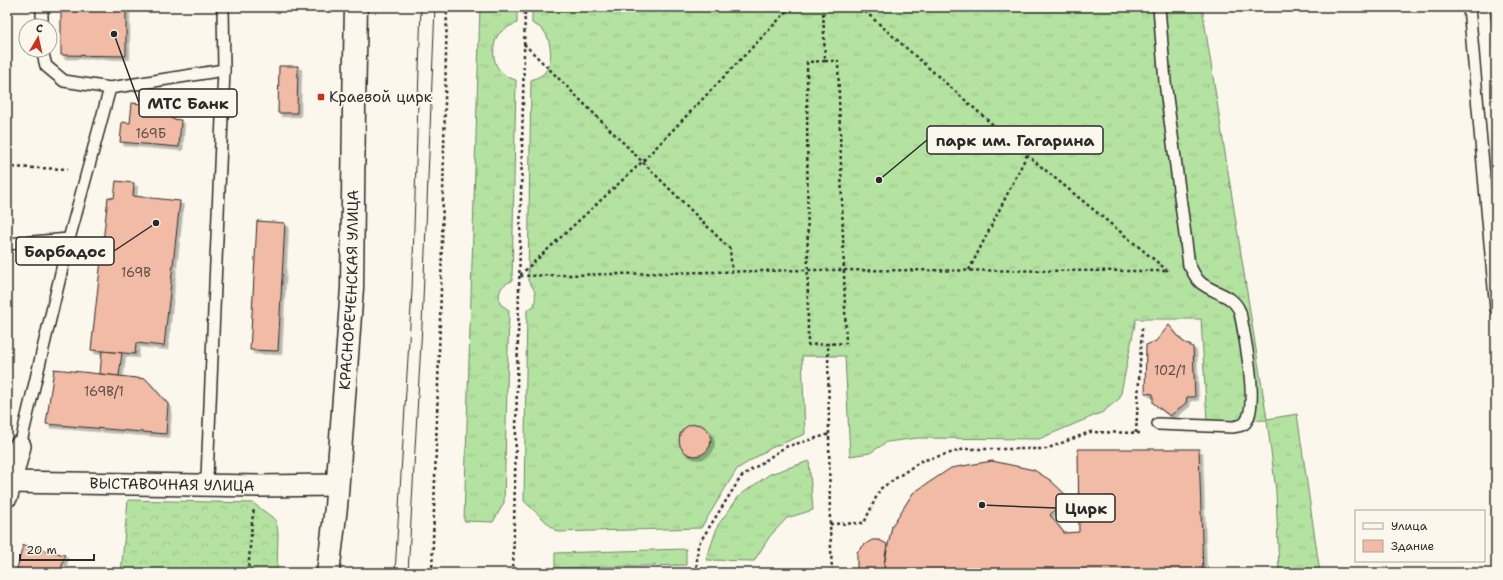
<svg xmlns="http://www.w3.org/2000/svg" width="1503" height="580" viewBox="0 0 1503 580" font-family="'Shantell Sans',sans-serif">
<defs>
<pattern id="grass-tufts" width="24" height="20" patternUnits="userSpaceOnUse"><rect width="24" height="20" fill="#b4e2a1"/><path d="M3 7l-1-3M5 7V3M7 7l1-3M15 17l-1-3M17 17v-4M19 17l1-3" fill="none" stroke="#9bc28b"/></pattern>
<pattern id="forest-crowns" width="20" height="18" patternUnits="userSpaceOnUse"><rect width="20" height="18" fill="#b4e2a1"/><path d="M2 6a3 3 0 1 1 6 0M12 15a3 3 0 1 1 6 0" fill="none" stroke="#9bc28b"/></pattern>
<filter id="shadow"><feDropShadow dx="3.5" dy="3.5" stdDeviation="0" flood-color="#0004"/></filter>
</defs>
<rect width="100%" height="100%" fill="#fbf7ec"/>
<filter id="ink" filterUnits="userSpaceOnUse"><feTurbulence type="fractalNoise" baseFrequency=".025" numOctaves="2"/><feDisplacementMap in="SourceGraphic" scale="8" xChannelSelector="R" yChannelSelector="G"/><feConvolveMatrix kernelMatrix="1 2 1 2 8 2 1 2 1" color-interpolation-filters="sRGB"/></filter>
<g filter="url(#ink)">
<g fill="url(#grass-tufts)" stroke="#708666">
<path d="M480,7H517V23C510,26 503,29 498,35C495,39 495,43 494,47C492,64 500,76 516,80L512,281C500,285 498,292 500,304L509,310L504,503L493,522L464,521Z"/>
<path d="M532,7H1202L1267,419L1297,414L1320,573H1279L1276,491L1267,420L1207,422L1201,319H1136L1120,398L1103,412L1039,439L918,438L887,442L870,453L850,456L845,356H802L805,434L771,448L737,469L701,528L557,532L524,501L527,310L534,306C537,295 535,289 528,281L531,80C535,78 540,77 543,74C554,65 552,40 543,30C540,27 535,25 532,23Z"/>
<polygon points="809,461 813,510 787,518 770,536 754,561 706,560 718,525 740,495 770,474"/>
<polygon points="686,549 686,565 555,568 555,553"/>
</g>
<polygon fill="url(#forest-crowns)" stroke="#708666" points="128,500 253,503 276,520 278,533 277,573 121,573"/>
<g fill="#f1bba5" stroke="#2b2b2b" filter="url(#shadow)">
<polygon points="61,7 126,7 126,56 61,55"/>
<polygon points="1490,7 1496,7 1496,70"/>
<polygon points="279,66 298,66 297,113 278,113"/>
<polygon points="132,103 163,106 163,108 170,112 172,119 181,120 179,147 120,142 122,122 130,123"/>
<polygon points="116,181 134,183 133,196 180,201 164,346 136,343 135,354 91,350 108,197 114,198"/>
<polygon points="257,221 285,223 278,351 250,350"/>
<polygon points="1169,325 1182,341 1193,347 1195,397 1187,397 1186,403 1170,416 1153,403 1153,394 1145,393 1146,345 1156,341"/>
<polygon points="102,351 122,353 119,376 100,374"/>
<polygon points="54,369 146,379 168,404 166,434 46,424"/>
<circle cx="695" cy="440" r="16"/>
<polygon points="1078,449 1199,449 1203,573 885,573 884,565 892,526 913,493 951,468 992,461 1034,470 1050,480 1067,496 1050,515 1064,533 1079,532"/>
<polygon points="872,540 879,540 887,544 884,565 885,573 857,573 857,552 864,545"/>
<polygon points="23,545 65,555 60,573 16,573"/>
</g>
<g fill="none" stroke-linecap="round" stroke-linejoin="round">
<defs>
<g id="service">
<polyline points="1469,7 1496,310"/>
<polyline points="42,26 42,7"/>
<polyline points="42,50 46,66 64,81 110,88"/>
<polyline points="7,244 69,239"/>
<path d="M1158,424L1233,427C1237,426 1242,426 1245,423C1260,406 1244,334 1240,312C1233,294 1215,294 1201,283C1195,278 1193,271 1189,265L1165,82L1159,7"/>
<polyline points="20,446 69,239 110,88 224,70 223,7"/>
<polyline points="207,477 224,70"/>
</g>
<g id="minor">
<path id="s1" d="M7,482L259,486L337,485"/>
<polyline points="7,496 20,446"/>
</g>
<g id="primary">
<path id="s2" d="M328,573L336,507L352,288L354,108L356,7"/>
</g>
</defs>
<use href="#service" stroke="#2b2b2b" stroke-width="14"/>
<use href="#minor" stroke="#2b2b2b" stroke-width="24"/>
<use href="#primary" stroke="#2b2b2b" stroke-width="25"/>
<g stroke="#2b2b2b" stroke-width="2.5" stroke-dasharray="3 3" stroke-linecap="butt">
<polyline points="791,7 642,162 519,276 807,270 1168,271 1027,155 860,7"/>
<polyline points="823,7 825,61 807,62 808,345 828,344 830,524 832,573"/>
<polyline points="524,44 730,249 732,272"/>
<polyline points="825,61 838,61 846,343 828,344"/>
<polyline points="7,167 68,169"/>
<polyline points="969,270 1027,155"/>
<polyline points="1136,433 1142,328"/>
<polyline points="830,524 864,523 880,489 921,461 965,449 1046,449 1090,432 1143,433"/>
<polyline points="248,573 252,522 254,508"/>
<polyline points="432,573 441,289 447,7"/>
<polyline points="513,573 525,7"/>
<polyline points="696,573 698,545 741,477 785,447 830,434"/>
</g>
<use href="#service" stroke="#fbf7ec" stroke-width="11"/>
<use href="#minor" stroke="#fbf7ec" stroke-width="21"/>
<use href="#primary" stroke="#fbf7ec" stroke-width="22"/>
<g stroke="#2b2b2b" stroke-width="1">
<polyline points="395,573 412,291 421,7"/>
<polyline points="408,573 422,325 435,7"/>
</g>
</g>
</g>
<rect fill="#c8321e" stroke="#fbf7ec" stroke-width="1.5" x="317" y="93" width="8" height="8" rx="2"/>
<g text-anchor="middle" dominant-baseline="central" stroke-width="4" stroke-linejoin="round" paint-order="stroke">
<g font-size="13" fill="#5c4f4a">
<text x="151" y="133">169Б</text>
<text x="136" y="272">169В</text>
<text x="1170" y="370">102/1</text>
<text x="104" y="391">169В/1</text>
</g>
<g font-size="15" fill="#2b2b2b" stroke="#fbf7ec" text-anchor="start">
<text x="329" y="97">Краевой цирк</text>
</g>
<g font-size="15" fill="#2b2b2b" stroke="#fbf7ec">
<text stroke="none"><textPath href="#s2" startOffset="284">КРАСНОРЕЧЕНСКАЯ УЛИЦА</textPath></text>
<text stroke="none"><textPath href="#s1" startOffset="165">ВЫСТАВОЧНАЯ УЛИЦА</textPath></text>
</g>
</g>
<path fill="none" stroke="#2b2b2b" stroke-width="1.5" d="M114 34L139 103M879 180L927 140M156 223L114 251M982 505L1056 508"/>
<g fill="#2b2b2b" stroke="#fbf7ec" stroke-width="1.5">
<circle cx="114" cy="34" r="4"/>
<circle cx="879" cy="180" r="4"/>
<circle cx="156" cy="223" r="4"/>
<circle cx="982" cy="505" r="4"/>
</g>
<g fill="#fbf7ec" stroke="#2b2b2b" stroke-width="1.5">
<rect x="139" y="89" width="98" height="28" rx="4"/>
<rect x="927" y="126" width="176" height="28" rx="4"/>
<rect x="16" y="237" width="98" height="28" rx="4"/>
<rect x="1056" y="494" width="59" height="28" rx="4"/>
</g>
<g font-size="16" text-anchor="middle" font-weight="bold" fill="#2b2b2b">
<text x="188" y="109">МТС Банк</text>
<text x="1015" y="146">парк им. Гагарина</text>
<text x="65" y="257">Барбадос</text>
<text x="1086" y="514">Цирк</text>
</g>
<rect width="1503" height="580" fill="none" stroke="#fbf7ec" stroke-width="24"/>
<rect x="12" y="12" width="1479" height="556" fill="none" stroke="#2b2b2b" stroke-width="1.5" filter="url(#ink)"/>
<rect x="1355" y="510" width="130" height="52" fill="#fbf7ec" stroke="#a8a59f"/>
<rect x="1363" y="523" width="20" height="6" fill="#fbf7ec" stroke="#a8a59f"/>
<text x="1391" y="530" font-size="12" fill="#2b2b2b">Улица</text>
<rect x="1363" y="540" width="20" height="12" fill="#f1bba5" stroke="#a8a59f"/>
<text x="1391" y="550" font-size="12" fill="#2b2b2b">Здание</text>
<g transform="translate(38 38) rotate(9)"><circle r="19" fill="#fbf7ec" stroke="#a8a59f"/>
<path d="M0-3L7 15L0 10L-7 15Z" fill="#c8321e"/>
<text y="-6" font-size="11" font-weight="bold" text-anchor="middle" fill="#2b2b2b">С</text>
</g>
<path d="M20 554v6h74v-6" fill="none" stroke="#2b2b2b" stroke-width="2"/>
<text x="26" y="554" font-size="12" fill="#2b2b2b" stroke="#fbf7ec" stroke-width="3" paint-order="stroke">20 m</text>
</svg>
